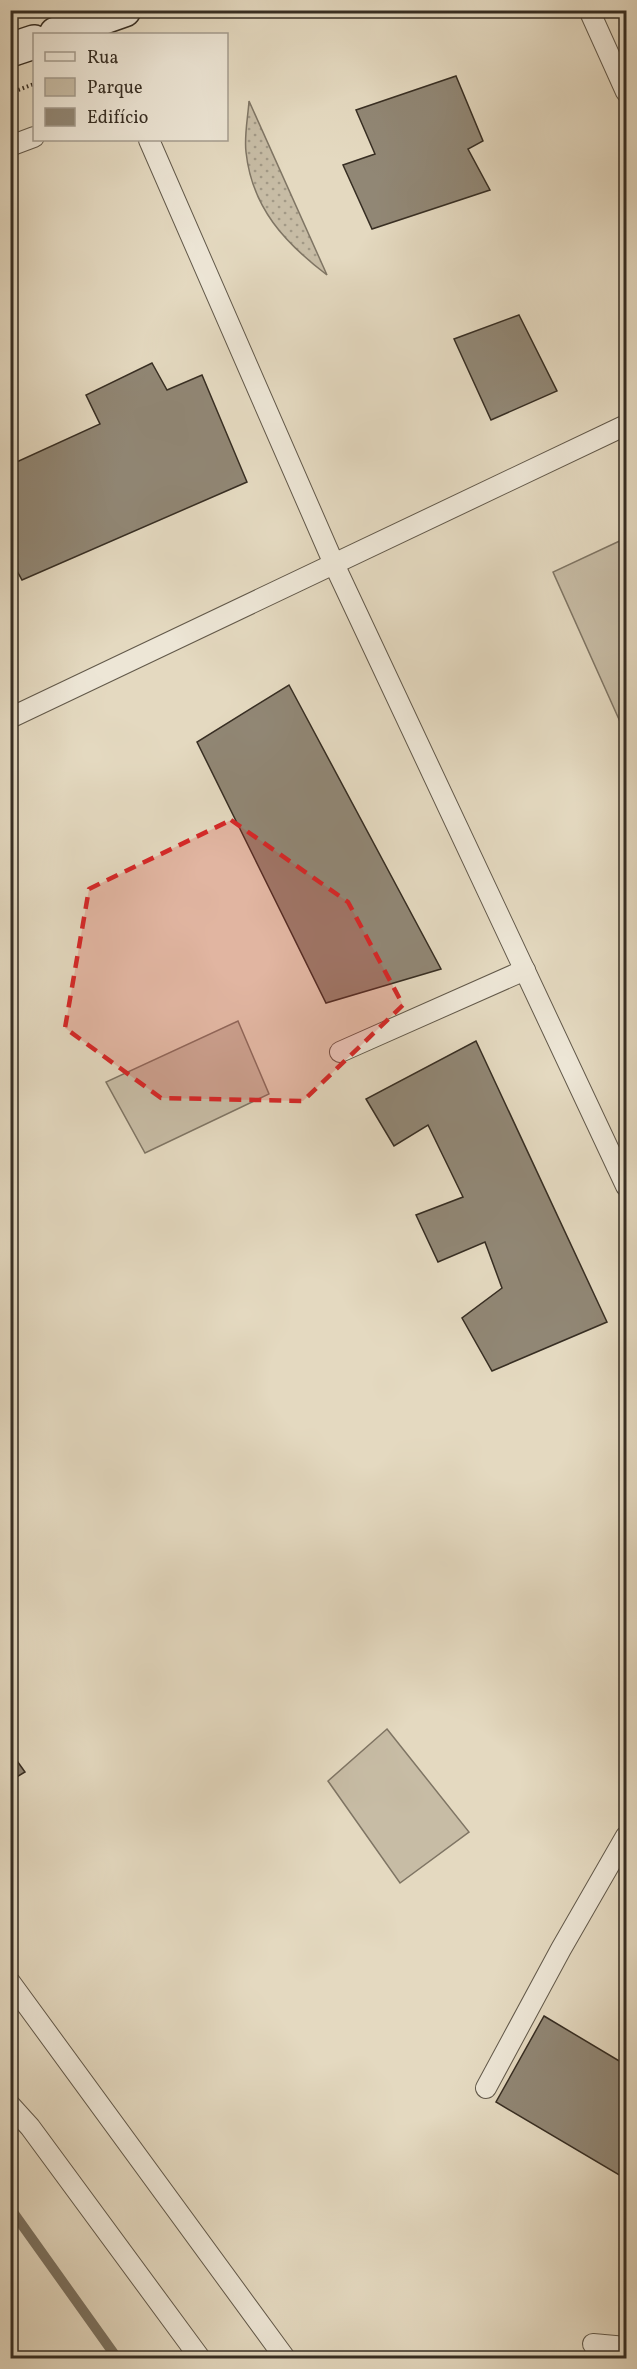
<svg xmlns="http://www.w3.org/2000/svg" width="637" height="2369" viewBox="0 0 637 2369" font-family="Vollkorn,serif">
<defs>
<pattern id="grass-dots" width="8" height="8" patternUnits="userSpaceOnUse" patternTransform="scale(1.5)"><rect width="8" height="8" fill="#c7bca5"/><path d="M2 2h.1M6 6h.1" fill="none" stroke="#a29986" stroke-width="1.8" stroke-linecap="round"/></pattern>
</defs>
<rect width="100%" height="100%" fill="#e4d9c0"/>
<filter id="stains"><feTurbulence type="fractalNoise" baseFrequency=".00333" numOctaves="4"/><feColorMatrix values="0 0 0 0 .2 0 0 0 0 .09 0 0 0 0 .02 0 0 0 .5 -.17"/></filter>
<radialGradient id="worn" r=".72"><stop offset=".6" stop-color="#630" stop-opacity="0"/><stop offset="1" stop-color="#630" stop-opacity=".3"/></radialGradient>
<path fill="url(#grass-dots)" stroke="#7f7564" stroke-width="1.5" d="M249,101L327,275C285,243 252,208 246,152C244,136 248,117 249,101Z"/>
<g fill="#c7bca5" stroke="#7f7564" stroke-width="1.5">
<polygon points="626,538 626,735 553,572"/>
<polygon points="238,1021 269,1094 145,1153 106,1082"/>
<polygon points="387,1729 469,1832 400,1883 328,1781"/>
</g>
<g fill="none" stroke-linecap="round" stroke-linejoin="round">
<polyline stroke="#7b7261" stroke-width="10" points="10,2208 117,2358"/>
</g>
<g fill="#918775" stroke="#372e23" stroke-width="1.5">
<polygon points="617,10 626,10 626,31"/>
<polygon points="456,76 483,141 468,149 490,190 372,229 343,165 375,154 356,110"/>
<polygon points="519,315 557,391 491,420 454,339"/>
<polygon points="152,363 167,390 202,375 247,482 22,580 10,558 10,465 100,424 86,395"/>
<polygon points="289,685 441,969 326,1003 197,742"/>
<polygon points="476,1041 607,1322 492,1371 462,1318 502,1288 485,1242 438,1262 416,1215 463,1197 428,1125 394,1146 366,1099"/>
<polygon points="10,1751 25,1772 10,1781"/>
<polygon points="544,2016 626,2065 626,2179 496,2102"/>
</g>
<g fill="none" stroke-linecap="round" stroke-linejoin="round">
<defs>
<g id="lane">
<polyline points="589,10 626,92"/>
<polyline points="149,140 334,564 626,1186"/>
<polyline points="10,146 34,137"/>
<polyline points="10,718 626,425"/>
<polyline points="340,1052 525,970"/>
<polyline points="10,1982 285,2358"/>
<polyline points="486,2088 561,1949 626,1836"/>
<polyline points="10,2105 30,2127 200,2358"/>
<polyline points="593,2344 626,2347"/>
</g>
<g id="secondary">
<polyline points="56,34 124,10"/>
<polyline points="10,50 34,42"/>
</g>
</defs>
<use href="#lane" stroke="#62594a" stroke-width="22"/>
<use href="#secondary" stroke="#372e23" stroke-width="36"/>
<polyline stroke="#372e23" stroke-width="4" stroke-dasharray="1.5 3" stroke-linecap="butt" points="10,93 34,84"/>
<use href="#lane" stroke="#ede6d6" stroke-width="20"/>
<use href="#secondary" stroke="#ede6d6" stroke-width="33"/>
</g>
<path fill="#d62828" fill-opacity="0.2" stroke="#d62828" stroke-width="4.5" stroke-dasharray="12 8" stroke-linejoin="round" d="M231,820L348,902L403,1005L303,1101L161,1098L65,1028L89,889Z"/>
<rect width="637" height="2369" fill="none" stroke="#e4d9c0" stroke-width="36"/>
<rect x="12" y="12" width="613" height="2345" fill="none" stroke="#372e23" stroke-width="3"/>
<rect x="18" y="18" width="601" height="2333" fill="none" stroke="#372e23" stroke-width="1.5"/>
<rect x="33" y="33" width="195" height="108" fill="#ede6d6" stroke="#a49c8e" stroke-width="1.5"/>
<rect x="45" y="52" width="30" height="9" fill="#ede6d6" stroke="#a49c8e" stroke-width="1.5"/>
<text x="87" y="63" font-size="18" fill="#372e23">Rua</text>
<rect x="45" y="78" width="30" height="18" fill="#c7bca5" stroke="#a49c8e" stroke-width="1.5"/>
<text x="87" y="93" font-size="18" fill="#372e23">Parque</text>
<rect x="45" y="108" width="30" height="18" fill="#918775" stroke="#a49c8e" stroke-width="1.5"/>
<text x="87" y="123" font-size="18" fill="#372e23">Edifício</text>
<rect width="100%" height="100%" filter="url(#stains)"/>
<rect width="100%" height="100%" fill="url(#worn)"/>
</svg>
